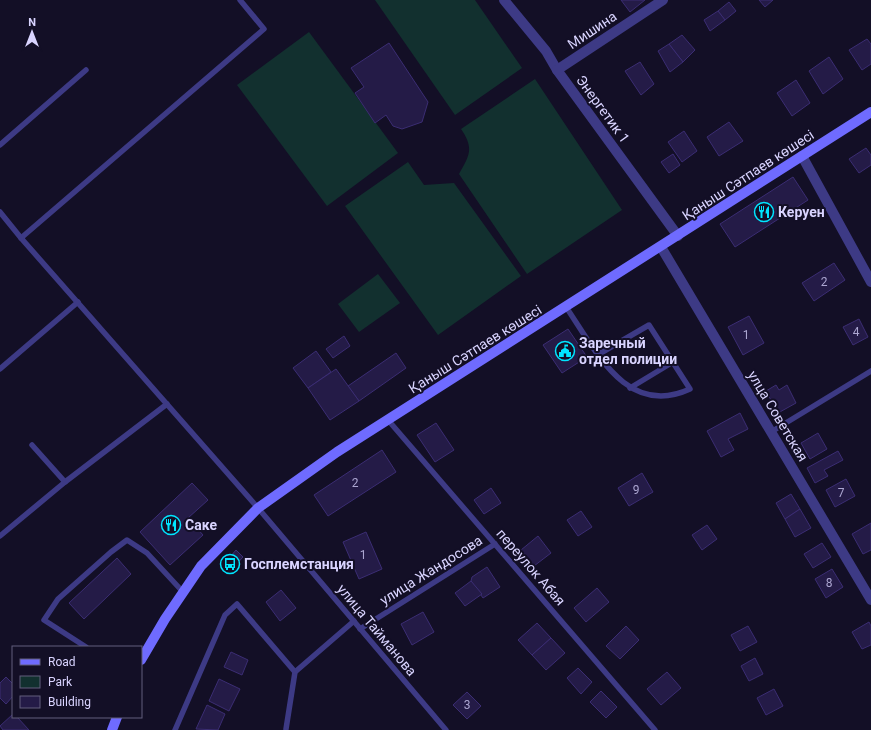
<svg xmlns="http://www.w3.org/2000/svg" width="871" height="730" viewBox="0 0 871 730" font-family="Roboto,sans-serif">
<rect width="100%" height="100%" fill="#130f26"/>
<g fill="#12302f">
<polygon points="375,0 475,0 522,68 455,115"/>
<polygon points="309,32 398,153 327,206 237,85"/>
<path d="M535,79L622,210L527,274L459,174C470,155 474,148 461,129Z"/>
<polygon points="408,162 424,185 454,183 521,276 438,335 345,206"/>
<polygon points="378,274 400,303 359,332 338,304"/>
</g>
<g fill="#241b47" stroke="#3b2d73">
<polygon points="621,0 645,0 630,12"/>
<polygon points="759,0 773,0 765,7"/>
<polygon points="729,2 736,11 725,20 718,11"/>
<polygon points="718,11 725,20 710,31 704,20"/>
<polygon points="682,35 695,50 683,62 669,44"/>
<polygon points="867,39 871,44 871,64 862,70 849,50"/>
<polygon points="389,43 428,102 422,122 402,129 393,126 386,115 375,123 355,93 364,87 351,68"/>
<polygon points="669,44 683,62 670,72 658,51"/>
<polygon points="829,57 843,79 823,94 809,71"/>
<polygon points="640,62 654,84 641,95 625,71"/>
<polygon points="796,80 810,103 792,116 777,93"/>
<polygon points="729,122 743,141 719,156 707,137"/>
<polygon points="684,131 697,151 682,162 668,142"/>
<polygon points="866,148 871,155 871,165 859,173 849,159"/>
<polygon points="673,154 680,165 669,173 661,162"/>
<polygon points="793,177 808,200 735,247 720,224"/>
<polygon points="834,263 845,280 814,301 802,283"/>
<polygon points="749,316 764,343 743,355 728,327"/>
<polygon points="859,319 868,337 853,345 843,327"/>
<polygon points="568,329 587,357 562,373 543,345"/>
<polygon points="344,336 350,346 333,358 326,349"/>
<polygon points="316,351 331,372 308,388 293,368"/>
<polygon points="396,353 406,368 359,401 348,386"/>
<polygon points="336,369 359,401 330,420 308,388"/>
<polygon points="776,385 779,390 787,385 796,403 778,413 766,391"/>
<polygon points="740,413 748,429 728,439 734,450 721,457 707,431"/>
<polygon points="436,423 454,450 435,462 417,435"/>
<polygon points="818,433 827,449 810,459 801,443"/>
<polygon points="382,450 396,472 328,516 314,495"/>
<polygon points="838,451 843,460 824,470 828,476 815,483 807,468"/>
<polygon points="642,473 653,492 629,506 618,488"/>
<polygon points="846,479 855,496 835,507 826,490"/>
<polygon points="192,483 208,500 188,518 203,535 170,565 140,532"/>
<polygon points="491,488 501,503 484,514 474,500"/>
<polygon points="791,494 800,509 785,519 776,503"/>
<polygon points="800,509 811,528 795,537 785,519"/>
<polygon points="581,511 592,527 578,536 567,520"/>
<polygon points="871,523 871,550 863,554 852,534"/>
<polygon points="707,525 717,539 702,550 692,535"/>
<polygon points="366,532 382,569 359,579 343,542"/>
<polygon points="538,536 551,553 534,566 521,550"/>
<polygon points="822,543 831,557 813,568 804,554"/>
<polygon points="236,550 243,557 232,569 225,563"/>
<polygon points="117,558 131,574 84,619 69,603"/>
<polygon points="487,567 500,587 483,598 471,581 472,577"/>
<polygon points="832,569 843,587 826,598 815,579"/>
<polygon points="471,581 482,594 465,606 455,593"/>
<polygon points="597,588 609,602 586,622 574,608"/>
<polygon points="281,590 296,608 280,621 266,602"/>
<polygon points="423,612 434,632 412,645 401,624"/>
<polygon points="869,622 871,626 871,645 862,649 852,632"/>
<polygon points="537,623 551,638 532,655 518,640"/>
<polygon points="626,626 639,640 620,659 606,646"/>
<polygon points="748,626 757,642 740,651 731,635"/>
<polygon points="551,638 565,653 546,670 532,655"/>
<polygon points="231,652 248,660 242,675 224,667"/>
<polygon points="755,658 763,674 749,681 741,666"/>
<polygon points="578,668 592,682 581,694 567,678"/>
<polygon points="667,672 681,688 661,705 647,689"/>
<polygon points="6,677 13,684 13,696 6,704 0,698 0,683"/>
<polygon points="219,679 240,689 229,711 209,701"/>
<polygon points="774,689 783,706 766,715 757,698"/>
<polygon points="601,691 617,707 606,718 590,702"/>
<polygon points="467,692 481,706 467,719 453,705"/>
<polygon points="207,705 225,714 218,730 196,729"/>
<polygon points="13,714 13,717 17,717 29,730 3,730 0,726"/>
</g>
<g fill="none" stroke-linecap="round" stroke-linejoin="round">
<g stroke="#3d3a85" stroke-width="5.5">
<polyline points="240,0 264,29 21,238 258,508 446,730"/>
<polyline points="0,145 86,70"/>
<polyline points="0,212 21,238"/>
<path d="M566,307C596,351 627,418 690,389L649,325L599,354"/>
<polyline points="0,369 78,302"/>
<polyline points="630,388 673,362"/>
<polyline points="388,420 655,730"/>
<polyline points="771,432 871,371"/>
<polyline points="32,445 65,482"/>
<polyline points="0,536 65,482 167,404"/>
<polyline points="360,629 495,544"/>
<polyline points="86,647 44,620 58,599 111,552 127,540 147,553 183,592"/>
<polyline points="286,729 295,672 354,621"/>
<polyline points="175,730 225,615 237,604 295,672"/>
</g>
<g stroke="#3d3a85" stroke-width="10">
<polyline points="504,0 546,51 557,70 678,236"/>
<polyline points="557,70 663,0"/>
<polyline points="802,156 871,282"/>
<polyline points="661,247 871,600"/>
</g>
<g stroke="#6f6bff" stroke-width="10">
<polyline points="141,660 165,619 201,566 258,508 337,452 871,112"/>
<polyline points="112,730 117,717"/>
</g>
</g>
<defs>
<symbol id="restaurant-ring" viewBox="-11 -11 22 22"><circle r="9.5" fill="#130f26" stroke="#00e5ff" stroke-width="1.5"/><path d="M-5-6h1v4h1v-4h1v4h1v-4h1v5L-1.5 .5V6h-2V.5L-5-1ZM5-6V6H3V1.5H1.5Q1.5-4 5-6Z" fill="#00e5ff"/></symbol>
<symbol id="civic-ring" viewBox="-11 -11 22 22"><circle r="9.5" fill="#130f26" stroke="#00e5ff" stroke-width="1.5"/><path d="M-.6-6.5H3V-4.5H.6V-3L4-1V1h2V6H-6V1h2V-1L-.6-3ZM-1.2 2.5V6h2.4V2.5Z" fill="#00e5ff"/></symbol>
<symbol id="bus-ring" viewBox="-11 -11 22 22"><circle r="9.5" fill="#130f26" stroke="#00e5ff" stroke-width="1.5"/><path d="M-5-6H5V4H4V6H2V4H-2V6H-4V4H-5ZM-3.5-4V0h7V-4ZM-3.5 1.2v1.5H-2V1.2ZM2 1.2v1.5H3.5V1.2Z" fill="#00e5ff"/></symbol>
</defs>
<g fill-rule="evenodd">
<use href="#restaurant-ring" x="753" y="201" width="22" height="22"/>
<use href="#civic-ring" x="554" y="340" width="22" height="22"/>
<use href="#restaurant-ring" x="160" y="514" width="22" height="22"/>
<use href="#bus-ring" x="219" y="553" width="22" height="22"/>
</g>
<g text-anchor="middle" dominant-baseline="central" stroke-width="4" stroke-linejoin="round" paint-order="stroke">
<g font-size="12" fill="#aca6d1">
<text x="824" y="282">2</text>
<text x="856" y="332">4</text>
<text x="746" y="335">1</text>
<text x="355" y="483">2</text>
<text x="636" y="490">9</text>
<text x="841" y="493">7</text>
<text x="363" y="555">1</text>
<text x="829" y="583">8</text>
<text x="467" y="705">3</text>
</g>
<g font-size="14" fill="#d9d4ff" stroke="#130f26">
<text transform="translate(592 30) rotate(-34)">Мишина</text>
<text transform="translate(603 109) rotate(54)">Энергетик 1</text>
<text transform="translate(748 175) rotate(-33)">Қаныш Сәтпаев көшесі</text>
<text transform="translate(475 349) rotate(-32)">Қаныш Сәтпаев көшесі</text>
<text transform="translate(778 416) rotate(59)">улца Советская</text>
<text transform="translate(531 567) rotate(49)">переулок Абая</text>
<text transform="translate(431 570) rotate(-32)">улица Жандосова</text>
<text transform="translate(377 630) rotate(50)">улица Тайманова</text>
</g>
<g font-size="14" font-weight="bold" fill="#d9d4ff" stroke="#130f26" text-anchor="start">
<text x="778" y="212">Керуен</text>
<text x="579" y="343">Заречный<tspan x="579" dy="16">отдел полиции</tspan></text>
<text x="185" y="525">Саке</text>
<text x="244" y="564">Госплемстанция</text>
</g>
</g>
<rect x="12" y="646" width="130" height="72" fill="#130f26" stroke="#625e7d"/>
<rect x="20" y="659" width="20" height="6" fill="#6f6bff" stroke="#625e7d"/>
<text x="48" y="666" font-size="12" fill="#d9d4ff">Road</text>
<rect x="20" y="676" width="20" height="12" fill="#12302f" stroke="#625e7d"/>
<text x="48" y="686" font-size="12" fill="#d9d4ff">Park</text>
<rect x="20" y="696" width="20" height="12" fill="#241b47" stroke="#625e7d"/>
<text x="48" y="706" font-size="12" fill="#d9d4ff">Building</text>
<g transform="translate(32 32)" stroke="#130f26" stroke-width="3" paint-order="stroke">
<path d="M0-3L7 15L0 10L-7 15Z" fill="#d9d4ff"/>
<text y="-6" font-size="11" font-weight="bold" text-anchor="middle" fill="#d9d4ff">N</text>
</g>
</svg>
